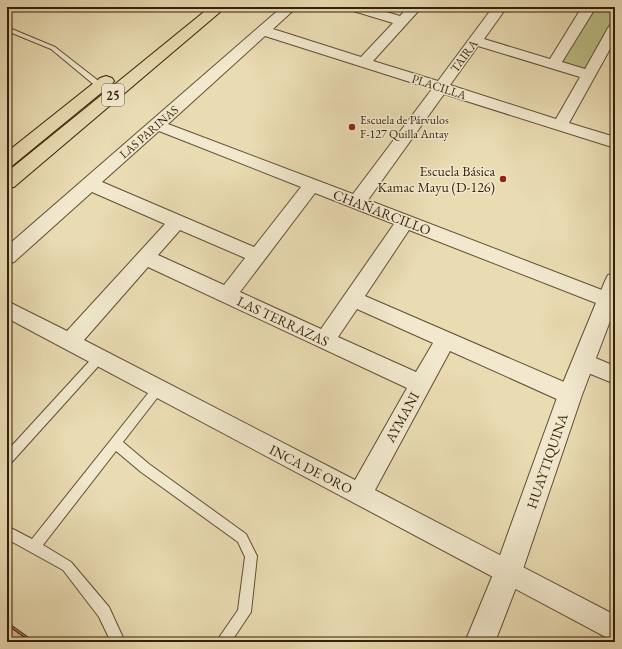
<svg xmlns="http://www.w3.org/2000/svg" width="622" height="649" viewBox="0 0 622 649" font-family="'EB Garamond',serif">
<rect width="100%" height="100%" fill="#e9dbb2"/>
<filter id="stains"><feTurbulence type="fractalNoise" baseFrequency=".005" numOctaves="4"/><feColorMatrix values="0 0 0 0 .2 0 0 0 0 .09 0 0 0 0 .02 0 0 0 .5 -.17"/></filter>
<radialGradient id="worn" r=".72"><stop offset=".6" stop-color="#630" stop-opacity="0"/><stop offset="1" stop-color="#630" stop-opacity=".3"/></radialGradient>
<polygon fill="#bdbe87" stroke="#786e48" points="593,7 615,8 615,20 585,71 558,63"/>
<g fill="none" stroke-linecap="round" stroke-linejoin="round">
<defs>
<g id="service">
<polygon points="7,27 55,47 105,86 104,88 98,88 51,49 7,31"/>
<polygon points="99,354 103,355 104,358 103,361 11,463 7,464 7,451 95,355"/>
<polygon points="157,385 161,387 162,390 161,393 123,442 149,464 246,534 257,556 251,612 231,642 216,642 238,610 245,557 238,542 141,472 116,451 43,545 71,562 109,607 125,642 111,642 99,617 63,570 7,539 7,526 32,539 153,387"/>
</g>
<g id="minor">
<path d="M282,7H297L273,29L361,57L393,23L350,10L348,7H369L400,16L408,7H422L373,61L438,81L493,7H507L484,39L550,59L582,7H596L562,62L585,69L608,28L610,25L615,24V40L569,123L615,137V148L444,94L368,200L615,295V305L608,308L601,305L409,230L365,296L578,388L581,395L578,402L570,405L450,351L375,490L615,615V642L7,318V301L67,331L165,224L92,192L14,262L7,264V246ZM265,36L432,89L353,194L168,124ZM478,46L580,77L556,119L450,85ZM159,131L301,187L254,247L102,182ZM315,193L394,224L321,329L240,292ZM180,230L245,258L224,285L158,255ZM148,267L407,388L355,480L84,340ZM357,309L433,343L416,372L338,337Z"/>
<polygon points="583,353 615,366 615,384 576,368 573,362 576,356"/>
</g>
<polygon id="tertiary" points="615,273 615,308 582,395 522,572 495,642 465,642 494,572 558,395 605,281 608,275"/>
<g id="trunk">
<polygon points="210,7 226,7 14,187 7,188 7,172"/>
<polygon points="106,76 112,78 114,81 112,84 13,165 7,167 7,152 100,78"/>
</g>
</defs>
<use href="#service" stroke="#604e33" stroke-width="2"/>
<use href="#minor" stroke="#604e33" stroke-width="2"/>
<use href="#tertiary" stroke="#604e33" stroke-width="2"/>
<use href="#trunk" stroke="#331f09" stroke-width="2"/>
<use href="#service" fill="#f1e8cd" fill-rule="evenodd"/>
<use href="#minor" fill="#f1e8cd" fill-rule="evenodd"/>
<use href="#tertiary" fill="#f1e8cd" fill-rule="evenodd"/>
<use href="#trunk" fill="#e9dbb2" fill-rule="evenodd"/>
</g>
<polygon fill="#a27d66" stroke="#331f09" points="7,622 35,642 31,642 7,625"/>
<polygon fill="#e7b391" stroke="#331f09" points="7,625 31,642 7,642"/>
<g fill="#8f2418" stroke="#f1e8cd" stroke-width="1.5">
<circle cx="352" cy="127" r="4"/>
<circle cx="503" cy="179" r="4"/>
</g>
<g text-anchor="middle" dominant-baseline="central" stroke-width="3" stroke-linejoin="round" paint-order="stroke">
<g font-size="12" fill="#331f09" stroke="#f1e8cd">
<text transform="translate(464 56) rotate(-54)">TAIRA</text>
<text transform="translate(439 87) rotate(18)">PLACILLA</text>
<text transform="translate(149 132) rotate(-41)">LAS PARINAS</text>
</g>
<g font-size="12" fill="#331f09" stroke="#f1e8cd" text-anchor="start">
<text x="360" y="120">Escuela de Párvulos<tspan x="360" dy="14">F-127 Quilla Antay</tspan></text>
</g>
<rect fill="#f1e8cd" stroke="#6c5b44" stroke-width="1" x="102" y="84" width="22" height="22" rx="3"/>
<g font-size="13" font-weight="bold" fill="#331f09">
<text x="113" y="95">25</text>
</g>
<g font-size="14" fill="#331f09" stroke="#f1e8cd" text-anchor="end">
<text x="495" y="171">Escuela Básica<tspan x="495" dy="16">Kamac Mayu (D-126)</tspan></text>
</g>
<g font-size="14" fill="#331f09" stroke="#f1e8cd">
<text transform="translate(382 212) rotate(21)">CHAÑARCILLO</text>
<text transform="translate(283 321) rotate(25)">LAS TERRAZAS</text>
<text transform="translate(402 417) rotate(-61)">AYMANI</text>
<text transform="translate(547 461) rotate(-71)">HUAYTIQUINA</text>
<text transform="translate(311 469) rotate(27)">INCA DE ORO</text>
</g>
</g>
<rect width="622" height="649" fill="none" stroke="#e9dbb2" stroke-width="24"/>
<rect x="8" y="8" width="606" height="633" fill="none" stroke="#331f09" stroke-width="2"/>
<rect x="12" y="12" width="598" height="625" fill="none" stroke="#331f09"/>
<rect width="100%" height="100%" filter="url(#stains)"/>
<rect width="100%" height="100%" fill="url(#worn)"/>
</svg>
